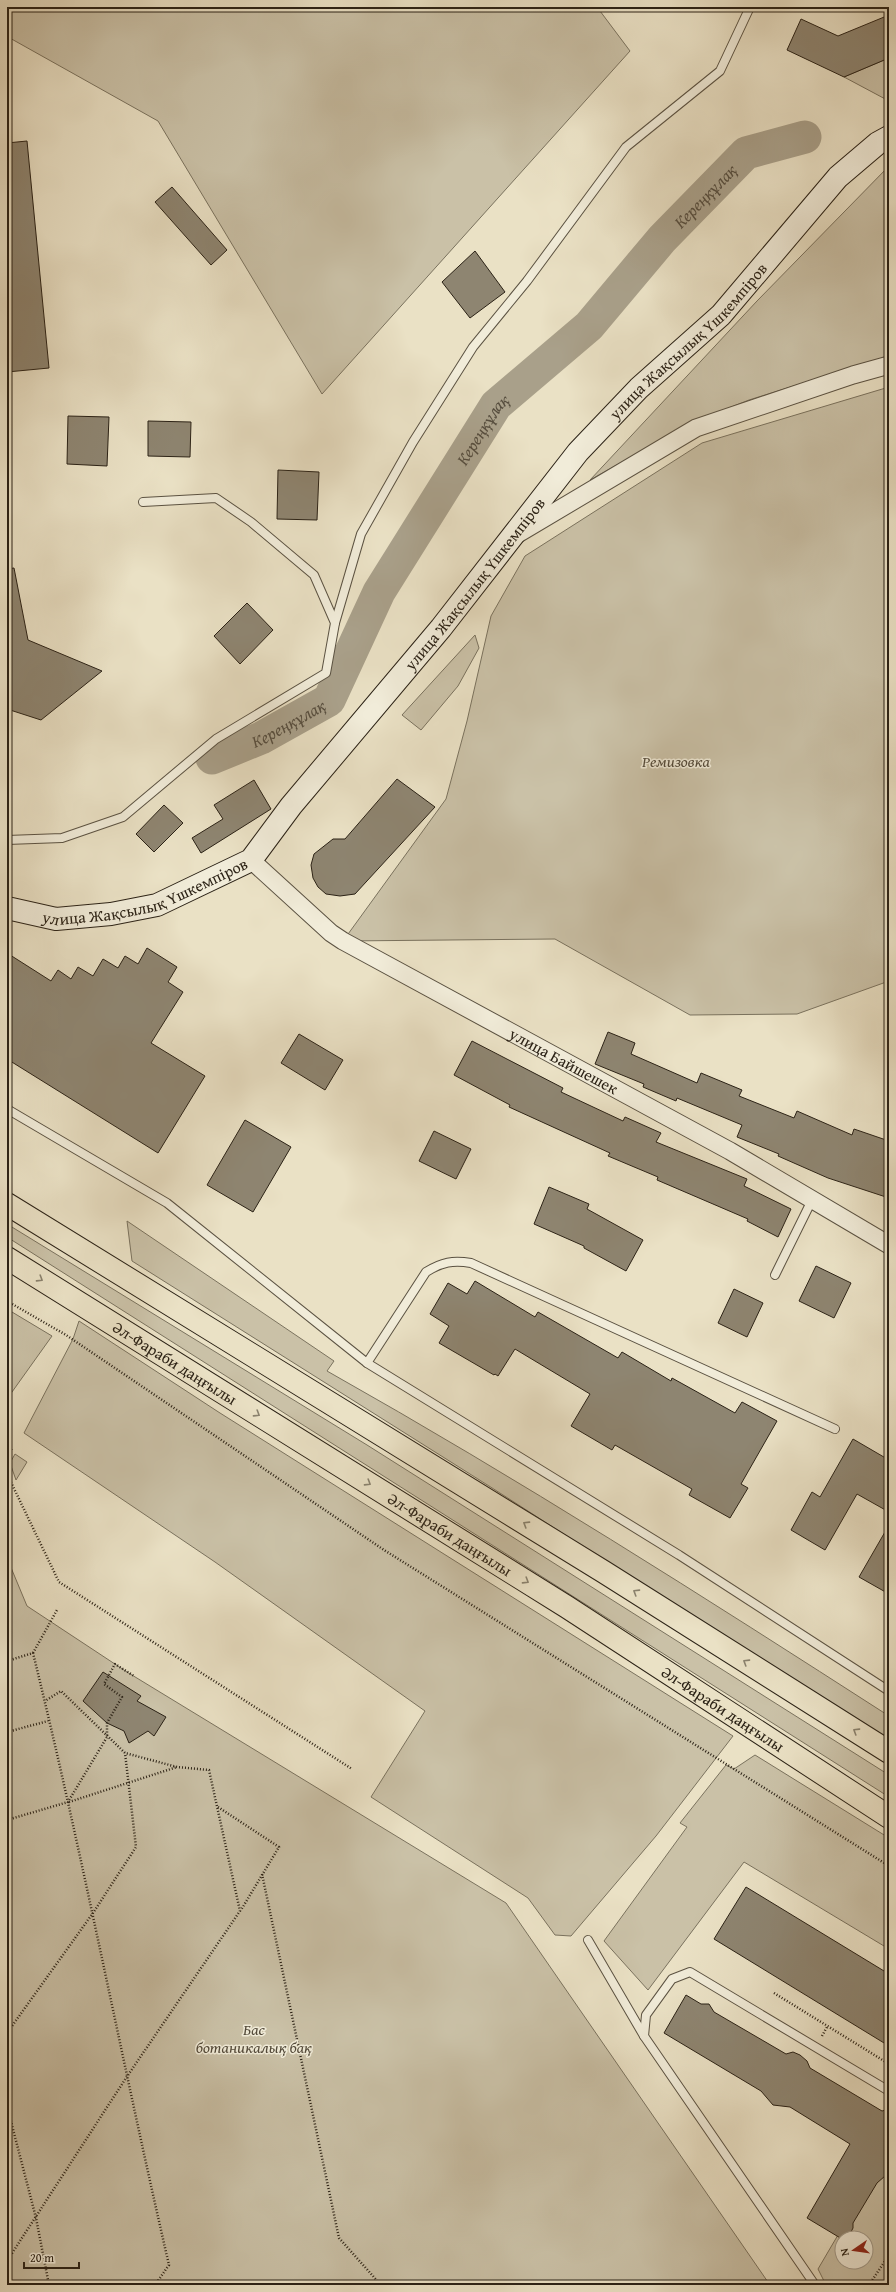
<svg xmlns="http://www.w3.org/2000/svg" width="896" height="2292" viewBox="0 0 896 2292" font-family="'Gentium Book Plus',serif">
<rect width="100%" height="100%" fill="#eae1c5"/>
<filter id="stains"><feTurbulence type="fractalNoise" baseFrequency=".005" numOctaves="4"/><feColorMatrix values="0 0 0 0 .2 0 0 0 0 .09 0 0 0 0 .02 0 0 0 .5 -.17"/></filter>
<radialGradient id="worn" r=".72"><stop offset=".6" stop-color="#630" stop-opacity="0"/><stop offset="1" stop-color="#630" stop-opacity=".3"/></radialGradient>
<g fill="#cac1a7" stroke="#7a725e" fill-rule="evenodd">
<polygon points="7,7 597,7 630,51 322,394 158,121 8,37"/>
<polygon points="889,58 889,101 844,77"/>
<polygon points="889,166 889,356 749,400 693,422 590,480 757,301"/>
<polygon points="889,387 889,981 797,1014 690,1015 555,939 343,941 446,799 467,721 491,616 525,556 702,443"/>
<polygon points="475,635 479,648 458,686 421,730 402,715"/>
<path d="M127,1221L334,1361L327,1371C519,1479 704,1597 889,1716V1743L489,1486L132,1261Z"/>
<polygon points="7,1224 367,1445 889,1775 889,1797 7,1237"/>
<polygon points="7,1309 52,1336 7,1399"/>
<polygon points="79,1321 220,1413 733,1736 656,1836 571,1936 555,1935 528,1898 371,1797 425,1711 215,1562 24,1433 73,1339"/>
<polygon points="15,1454 27,1462 16,1480 10,1463"/>
<polygon points="7,1558 27,1606 127,1672 506,1903 770,2285 7,2285"/>
<polygon points="755,1755 889,1838 889,1949 744,1862 648,1990 604,1941 687,1827 680,1823 726,1765 734,1769"/>
<path d="M889,2148V2283L888,2285H826L818,2269ZM842,2238H866V2262H842Z"/>
</g>
<g fill="none" stroke-linecap="round" stroke-linejoin="round">
<path stroke="#a9a08a" stroke-width="33" id="s1" d="M212,758L261,738L329,700L379,592L496,405L589,326L662,239L746,153L805,137"/>
</g>
<g fill="#8e8571" stroke="#2b2216">
<polygon points="889,15 889,58 844,77 787,50 801,19 838,36"/>
<polygon points="27,141 49,368 7,372 7,143"/>
<polygon points="172,187 227,250 211,265 155,202"/>
<polygon points="475,251 505,292 470,318 442,282"/>
<polygon points="68,416 109,417 107,466 67,464"/>
<polygon points="148,421 191,422 190,457 148,456"/>
<polygon points="278,470 319,472 317,520 277,519"/>
<polygon points="14,568 28,640 102,671 41,720 7,709 7,569"/>
<polygon points="247,603 273,630 240,664 214,636"/>
<polygon points="397,779 435,807 355,894 340,896 326,894 318,887 313,878 311,865 314,854 333,839 345,839"/>
<polygon points="254,780 271,809 201,853 192,838 223,819 214,805"/>
<polygon points="164,805 183,823 154,852 136,834"/>
<polygon points="147,948 177,967 168,982 183,992 151,1043 205,1076 158,1153 7,1059 7,953 51,981 58,970 71,979 78,967 93,976 103,959 118,968 125,956 138,964"/>
<polygon points="608,1032 635,1043 631,1054 697,1083 701,1073 742,1090 739,1096 794,1118 797,1111 852,1135 854,1129 889,1141 889,1198 828,1178 778,1156 779,1154 737,1137 742,1125 677,1098 676,1101 643,1087 644,1084 595,1064"/>
<polygon points="299,1034 343,1060 325,1090 281,1063"/>
<polygon points="472,1041 563,1088 561,1092 623,1121 625,1117 661,1133 656,1142 747,1179 744,1186 791,1209 778,1237 747,1221 748,1219 657,1180 658,1177 608,1156 610,1153 509,1107 510,1105 454,1075"/>
<polygon points="245,1120 291,1147 253,1212 207,1185"/>
<polygon points="434,1131 471,1149 456,1179 419,1161"/>
<polygon points="549,1187 589,1204 587,1209 643,1240 626,1271 584,1248 584,1246 534,1224"/>
<polygon points="816,1266 851,1283 834,1318 799,1301"/>
<polygon points="475,1281 535,1317 538,1312 618,1358 622,1352 671,1381 672,1378 735,1413 742,1402 777,1421 741,1484 748,1488 730,1518 689,1495 692,1489 615,1445 612,1450 571,1426 590,1394 515,1349 498,1376 495,1374 494,1375 439,1343 449,1326 430,1314 448,1283 467,1294"/>
<polygon points="734,1289 763,1303 747,1337 718,1323"/>
<polygon points="853,1439 889,1460 889,1512 857,1494 825,1550 791,1530 812,1492 820,1497"/>
<polygon points="889,1525 889,1594 859,1577"/>
<polygon points="103,1672 141,1696 137,1701 166,1717 154,1736 148,1731 129,1743 124,1731 107,1723 83,1701"/>
<polygon points="746,1887 889,1974 889,2046 714,1939"/>
<polygon points="686,1995 701,2004 709,2004 714,2012 786,2054 793,2052 800,2055 807,2061 810,2068 882,2111 889,2109 889,2163 885,2176 877,2183 853,2223 853,2228 848,2238 842,2239 807,2218 850,2144 790,2107 773,2105 761,2091 664,2033"/>
</g>
<g fill="none" stroke-linecap="round" stroke-linejoin="round">
<defs>
<g id="lane">
<polyline points="335,623 361,534 413,442 473,347 527,281 626,147 720,71 750,7"/>
<polyline points="7,840 62,838 123,817 216,739 326,673 335,623 314,575 251,522 216,498 143,502"/>
<polyline points="7,1109 167,1203 367,1363 679,1555 889,1691"/>
<polyline points="775,1275 812,1200"/>
<path d="M367,1363L426,1272C442,1262 453,1260 471,1263L835,1429"/>
<polyline points="588,1940 644,2036"/>
<polyline points="815,2285 644,2036 646,2015 672,1979 690,1972 889,2091"/>
</g>
<g id="street">
<polyline points="516,535 696,428 853,375 889,365"/>
<path id="s2" d="M251,860L331,933L343,941L730,1151L889,1245"/>
</g>
<g id="secondary">
<path id="s3" d="M7,908L56,919L111,914L157,905L251,860L291,806L441,628L578,452L639,388L721,315L838,177L878,143L889,137"/>
</g>
<g id="primary">
<polyline points="7,1204 604,1572 889,1752"/>
<path id="s4" d="M7,1258L567,1607L889,1817"/>
</g>
</defs>
<use href="#lane" stroke="#5b5242" stroke-width="10"/>
<use href="#street" stroke="#5b5242" stroke-width="19"/>
<use href="#secondary" stroke="#2b2216" stroke-width="24"/>
<use href="#primary" stroke="#2b2216" stroke-width="24"/>
<g stroke="#2b2216" stroke-width="2.5" stroke-dasharray="1 2" stroke-linecap="butt">
<polyline points="7,1301 66,1335 384,1550 889,1866"/>
<polyline points="7,1457 12,1449"/>
<polyline points="7,1474 59,1582 352,1769"/>
<polyline points="33,1653 57,1610"/>
<path d="M7,1661L33,1653C83,1856 122,2062 169,2265L155,2285"/>
<polyline points="7,1732 48,1721"/>
<polyline points="69,1802 177,1767"/>
<polyline points="218,1807 279,1847 241,1910"/>
<polyline points="7,1820 68,1802 107,1737 107,1723 122,1697 104,1684 115,1664 134,1676"/>
<polyline points="262,1874 339,2238 381,2285"/>
<polyline points="774,1993 889,2064"/>
<polyline points="7,2033 93,1913 136,1847 125,1753"/>
<polyline points="822,2036 827,2027"/>
<polyline points="7,2106 36,2218 49,2285"/>
<polyline points="7,2261 126,2078 240,1911 209,1770 177,1767 125,1753 61,1691 45,1701"/>
<polyline points="869,2285 885,2261 889,2230"/>
</g>
<use href="#lane" stroke="#f1ecd9" stroke-width="8"/>
<use href="#street" stroke="#f1ecd9" stroke-width="17"/>
<use href="#secondary" stroke="#f1ecd9" stroke-width="22"/>
<use href="#primary" stroke="#eae1c5" stroke-width="22"/>
</g>
<defs><path id="oneway-chevron" d="M-2-3.5L2.5 0L-2 3.5" fill="none" stroke-width="1.6" stroke-linecap="round" stroke-linejoin="round"/></defs>
<g stroke="#8a826e">
<use href="#oneway-chevron" transform="translate(40 1279) rotate(32)"/>
<use href="#oneway-chevron" transform="translate(257 1414) rotate(32)"/>
<use href="#oneway-chevron" transform="translate(368 1483) rotate(32)"/>
<use href="#oneway-chevron" transform="translate(526 1524) rotate(-148)"/>
<use href="#oneway-chevron" transform="translate(526 1581) rotate(32)"/>
<use href="#oneway-chevron" transform="translate(636 1592) rotate(-148)"/>
<use href="#oneway-chevron" transform="translate(746 1662) rotate(-148)"/>
<use href="#oneway-chevron" transform="translate(856 1731) rotate(-148)"/>
</g>
<g text-anchor="middle" dominant-baseline="central" stroke-width="3" stroke-linejoin="round" paint-order="stroke">
<g font-size="16" fill="#2b2216" stroke="#f1ecd9">
<text stroke="none"><textPath href="#s3" startOffset="936">улица Жақсылық Үшкемпіров</textPath></text>
<text stroke="none"><textPath href="#s3" startOffset="612">улица Жақсылық Үшкемпіров</textPath></text>
<text stroke="none"><textPath href="#s3" startOffset="144">улица Жақсылық Үшкемпіров</textPath></text>
<text stroke="none"><textPath href="#s2" startOffset="374">улица Байшешек</textPath></text>
<text stroke="none"><textPath href="#s4" startOffset="198">Әл-Фараби даңғылы</textPath></text>
<text stroke="none"><textPath href="#s4" startOffset="522">Әл-Фараби даңғылы</textPath></text>
<text stroke="none"><textPath href="#s4" startOffset="846">Әл-Фараби даңғылы</textPath></text>
</g>
<g font-size="16" font-style="italic" fill="#534a3a" stroke="#f1ecd9">
<text x="676" y="761">Ремизовка</text>
<text x="254" y="2029">Бас<tspan x="254" dy="18">ботаникалық бақ</tspan></text>
</g>
<g font-size="17" font-style="italic" fill="#574e3f" stroke="#f1ecd9">
<text stroke="none"><textPath href="#s1" startOffset="767">Кереңқұлақ</textPath></text>
<text stroke="none"><textPath href="#s1" startOffset="443">Кереңқұлақ</textPath></text>
<text stroke="none"><textPath href="#s1" startOffset="84">Кереңқұлақ</textPath></text>
</g>
</g>
<rect width="896" height="2292" fill="none" stroke="#eae1c5" stroke-width="24"/>
<rect x="8" y="8" width="880" height="2276" fill="none" stroke="#2b2216" stroke-width="2"/>
<rect x="12" y="12" width="872" height="2268" fill="none" stroke="#2b2216"/>
<g transform="translate(854 2250) rotate(257)"><circle r="19" fill="#f1ecd9" stroke="#a29b8b"/>
<path d="M0-3L7 15L0 10L-7 15Z" fill="#8f2418"/>
<text y="-6" font-size="11" font-weight="bold" text-anchor="middle" fill="#2b2216">N</text>
</g>
<path d="M24 2262v6h55v-6" fill="none" stroke="#2b2216" stroke-width="2"/>
<text x="30" y="2262" font-size="12" fill="#2b2216" stroke="#f1ecd9" stroke-width="3" paint-order="stroke">20 m</text>
<rect width="100%" height="100%" filter="url(#stains)"/>
<rect width="100%" height="100%" fill="url(#worn)"/>
</svg>
